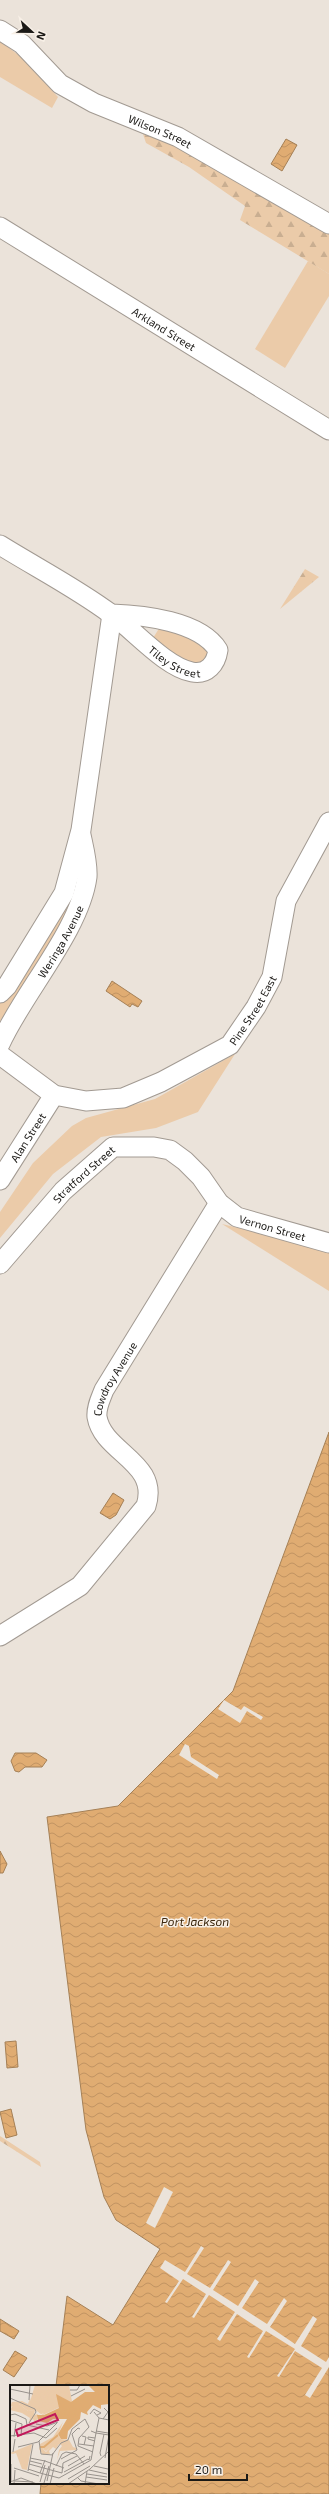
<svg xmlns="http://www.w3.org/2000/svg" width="329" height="2494" viewBox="0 0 329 2494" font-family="'Exo 2',sans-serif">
<defs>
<pattern id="forest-firs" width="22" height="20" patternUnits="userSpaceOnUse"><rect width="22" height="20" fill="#ebcba9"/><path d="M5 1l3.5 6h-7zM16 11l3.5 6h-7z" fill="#c9ae91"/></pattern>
<pattern id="water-waves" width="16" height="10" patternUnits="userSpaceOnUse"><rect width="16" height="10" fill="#e0ac72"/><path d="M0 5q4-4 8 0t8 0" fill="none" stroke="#c09362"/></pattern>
</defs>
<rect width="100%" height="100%" fill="#ebe3da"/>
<g fill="#ebcba9">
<polygon points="0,41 21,57 58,97 52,108 0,77"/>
<polygon points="308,261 329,274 329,296 285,368 255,349"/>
<polygon points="163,622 211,644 202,669 150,643"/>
<path d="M76,887C60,936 31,981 0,1021V1000Z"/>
<polygon points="235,1054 198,1112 156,1128 101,1137 53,1174 0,1238 0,1212 33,1163 72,1126 86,1118 155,1099"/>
<polygon points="222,1224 329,1250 329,1291"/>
</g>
<g fill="url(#forest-firs)">
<polygon points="143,134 172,144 329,234 329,274 240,220 245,206 189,167 146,143"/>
<polygon points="305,569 319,577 280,609"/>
<polygon points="0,2136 40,2162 41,2167 0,2141"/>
</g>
<g fill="url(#water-waves)" stroke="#a58056">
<polygon points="286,139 297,145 282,171 271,164"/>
<polygon points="112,981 142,1001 138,1007 132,1004 130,1007 106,991"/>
<polygon points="329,1432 329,2494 40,2494 41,2483 108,2483 108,2386 56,2386 67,2296 113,2325 160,2249 116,2220 104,2197 86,2130 47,1817 118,1806 233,1691"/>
<polygon points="113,1493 124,1500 116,1515 110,1519 100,1513"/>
<polygon points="15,1753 36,1753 47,1760 42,1767 25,1767 19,1772 15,1771 11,1761"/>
<polygon points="0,1851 7,1864 3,1873 0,1873"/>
<polygon points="16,2041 18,2067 7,2068 5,2042"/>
<polygon points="11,2109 17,2135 6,2138 0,2112"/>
<polygon points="0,2319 19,2331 14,2339 0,2331"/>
<polygon points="15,2351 27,2358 14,2377 3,2370"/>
</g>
<g fill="#ebe3da">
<polygon points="224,1700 241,1710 244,1706 263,1717 261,1720 247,1711 240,1723 218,1709"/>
<polygon points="185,1744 189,1746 191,1757 219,1775 217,1779 179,1755"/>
<polygon points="164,2187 173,2192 155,2228 146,2223"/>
<polygon points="201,2246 204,2248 187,2274 210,2288 228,2260 231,2262 213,2290 238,2306 255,2279 259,2282 242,2308 267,2324 284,2298 287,2301 270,2327 295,2344 313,2316 317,2319 301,2346 326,2362 329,2357 329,2367 310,2398 305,2395 322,2368 295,2351 279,2377 277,2376 295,2349 266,2331 249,2358 247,2357 263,2331 237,2314 220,2341 217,2339 235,2312 209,2295 194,2318 192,2317 206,2294 183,2279 167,2303 165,2302 179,2281 160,2268 165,2260 185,2272"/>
</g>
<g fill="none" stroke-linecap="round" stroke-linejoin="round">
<defs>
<g id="minor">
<path id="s1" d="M0,30L22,44L60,84L94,103L178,137L329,224"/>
<path id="s2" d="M0,227L329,430"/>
<path id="s3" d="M0,545C37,568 76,588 111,614C133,629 165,667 192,672C207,675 216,664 218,650C200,621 143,615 112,614"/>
<polyline points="0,993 7,986 64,893 81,830 112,614"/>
<path id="s4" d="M0,1044C23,993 80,930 87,877C88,864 84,849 81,835"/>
<path id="s5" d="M0,1055L54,1095L86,1101L123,1098L161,1082L230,1045L256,1007L272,977L286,901L329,822"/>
<path id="s6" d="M0,1180L54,1095"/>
<path id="s7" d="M0,1264L63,1191L113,1147H154L170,1150L185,1161L201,1177L219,1203L237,1217L329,1243"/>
<path id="s8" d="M0,1636L80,1586L146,1506C160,1462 103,1453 97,1417C96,1407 101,1398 104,1390L219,1203"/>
</g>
</defs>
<use href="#minor" stroke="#a29a92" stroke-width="21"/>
<use href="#minor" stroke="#fff" stroke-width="19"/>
</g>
<g text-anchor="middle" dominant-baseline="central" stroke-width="3" stroke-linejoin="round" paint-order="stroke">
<g font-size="11" fill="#1b1916" stroke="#f8f0e7">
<text stroke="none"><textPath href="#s1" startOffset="192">Wilson Street</textPath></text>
<text stroke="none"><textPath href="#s2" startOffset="193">Arkland Street</textPath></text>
<text stroke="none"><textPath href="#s3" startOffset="211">Tiley Street</textPath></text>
<text stroke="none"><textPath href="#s4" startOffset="119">Weringa Avenue</textPath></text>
<text stroke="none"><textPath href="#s5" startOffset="298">Pine Street East</textPath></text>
<text stroke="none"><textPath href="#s6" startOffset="51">Alan Street</textPath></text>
<text stroke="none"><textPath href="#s7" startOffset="123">Stratford Street</textPath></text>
<text stroke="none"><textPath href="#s7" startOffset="353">Vernon Street</textPath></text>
<text stroke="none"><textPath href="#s8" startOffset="348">Cowdroy Avenue</textPath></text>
</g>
<g font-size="12" font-style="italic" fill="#3c270d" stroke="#f8f0e7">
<text x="195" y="1921">Port Jackson</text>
</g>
</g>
<g transform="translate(10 2385)">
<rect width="99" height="99" fill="#ebe3da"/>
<path d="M25,0H59L62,17L31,29L19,20ZM4,19H9L18,26L25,25L24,30L28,29L26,39L23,34L19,37L20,33L12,28L0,25ZM48,50L51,54L59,55L63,62L66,63V65L50,66L47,75L49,65L52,61L50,59L43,60L36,66L33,64ZM22,59L17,85L12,84L6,68L3,69L0,68Z" fill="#ebcba9"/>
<path d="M35,0L36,4L30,11L33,19L29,24L32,29L34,28L30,23L44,17L34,18V10L39,3L44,6L47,2L50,6H59L62,17L45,11L50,22L33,30L26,25L18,26L9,19L0,22L2,17L12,16L18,19L20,13L21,17L30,18L29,10ZM53,37L48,50L33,64L36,67L44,58L49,59L46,64L43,62L39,66L40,69L33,70L29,64L30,59L43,52Z" fill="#ebcba9"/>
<path d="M78,0H99V19L91,20V24L83,20L77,27L78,30L71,27L70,34L58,46L57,54H51L48,49L57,34H43L37,38L28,36L27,30H34L49,23L46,9L61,17L75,7H85Z" fill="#e0ac72"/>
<path fill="none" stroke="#e0ac72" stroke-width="2" d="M30,62H34L48,50"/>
<path fill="none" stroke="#98928c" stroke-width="1" d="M0,4L23,9M60,5H67L70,0M61,11L75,4M0,13L25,24L26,27L19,38M19,15L20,0M84,27L89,33L99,35M80,29L84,24L91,28L87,30M0,30L5,29L16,34M16,34L17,40L39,45M93,34L98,27L94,23M0,35L12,39M26,39L37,41L48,37M81,46L86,48L89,33M86,46L98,48M0,51L24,48L36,53L47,43M11,51L12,39M72,51L76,52L74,60M4,52L6,38M29,56L31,69L43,70M85,56L78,54V52L85,53M69,59L84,61M8,62L28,57L47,38M3,67L5,54M42,70L51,58L58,55L62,44L75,34L79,42L69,53L68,61L83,67M91,71L90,68L94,49M20,73L35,76L54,83M95,73L99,50M51,74L67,65L62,49L68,43L70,44M81,75L86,48L99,50M20,76L32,79M1,79V96M19,79L52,88M46,81L52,69L56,67L66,69L74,79M58,81L75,71M84,81L98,84M4,83L29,91M18,84L30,88M79,85L97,89M18,86L23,59M54,87L78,74L79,75L80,71M30,88L35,75M30,88L49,93L81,75M52,88L53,78L67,71M77,89L97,92M67,92L71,96L89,99M76,92L97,95M58,94L80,81M5,96L23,97M37,96L43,68M0,97L11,93L27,99M30,97L35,80M34,98L39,81M4,99L5,85M40,99L44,83M58,99L80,84L99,66M75,99L77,86"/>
<path fill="#c2185b" fill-opacity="0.15" stroke="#c2185b" stroke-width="2" d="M45,29L48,35L8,51L6,45Z"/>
<rect width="99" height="99" fill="none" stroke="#1b1916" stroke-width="2"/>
</g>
<g transform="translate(32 32) rotate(112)" stroke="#f8f0e7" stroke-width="3" paint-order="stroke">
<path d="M0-3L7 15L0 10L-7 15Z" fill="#1b1916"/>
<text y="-6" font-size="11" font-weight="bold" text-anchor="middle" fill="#1b1916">N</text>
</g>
<path d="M189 2474v6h58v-6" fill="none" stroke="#1b1916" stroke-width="2"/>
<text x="195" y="2474" font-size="12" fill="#1b1916" stroke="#f8f0e7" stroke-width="3" paint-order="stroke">20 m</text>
</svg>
